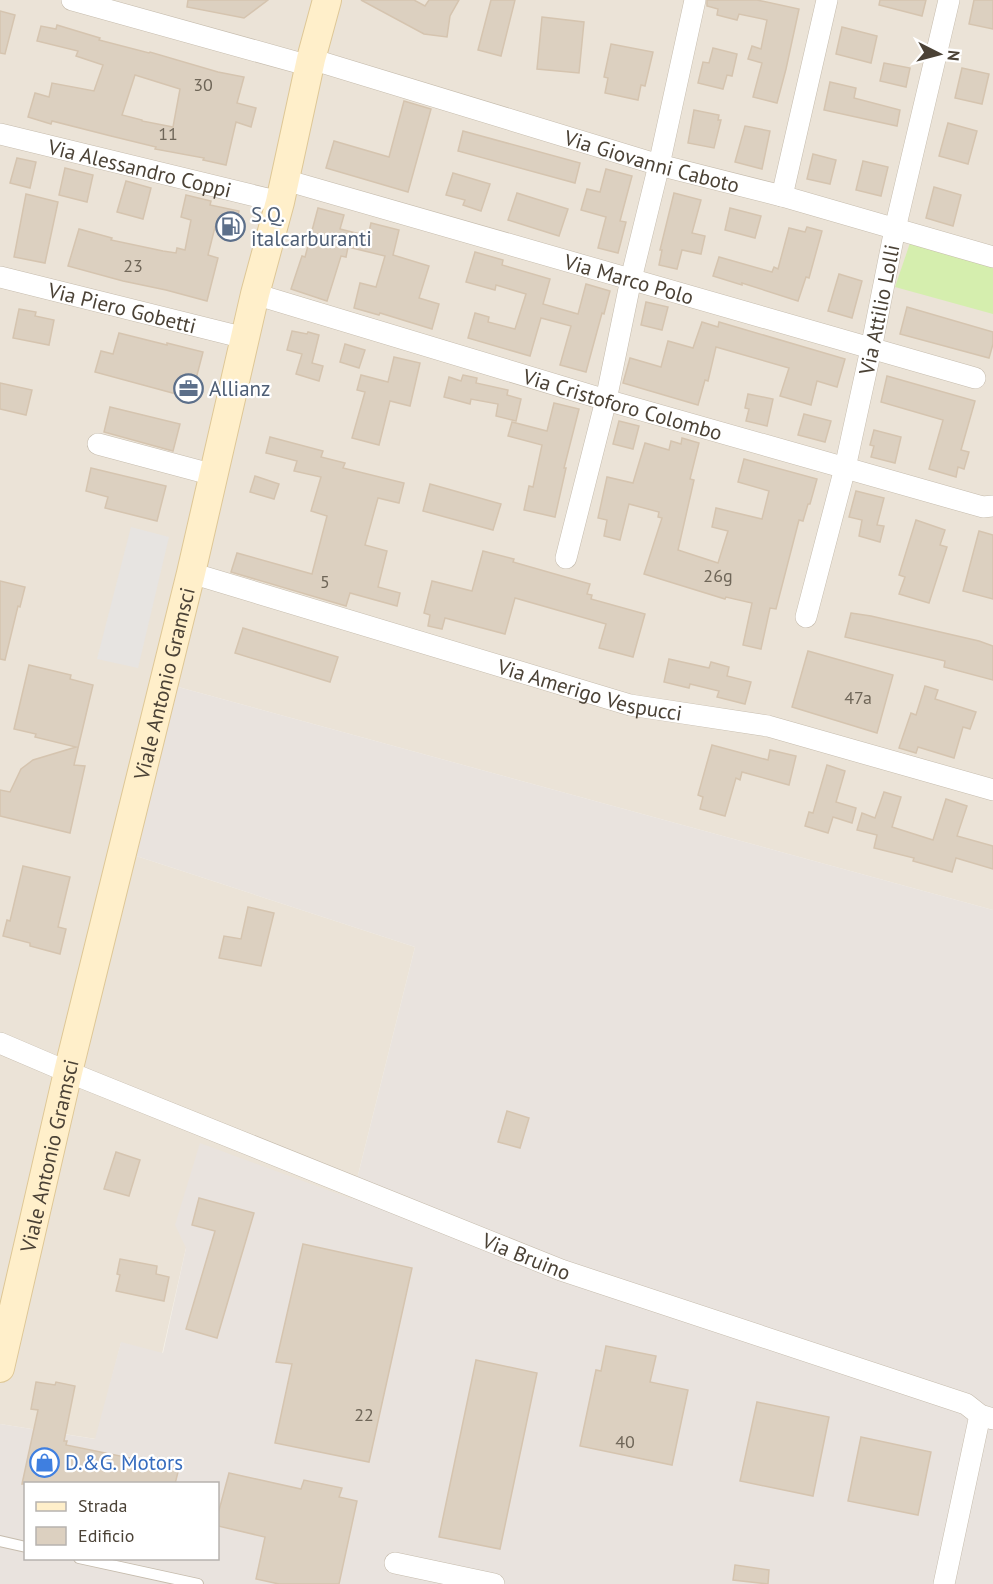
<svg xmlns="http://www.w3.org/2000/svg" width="993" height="1584" viewBox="0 0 993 1584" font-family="'PT Sans',sans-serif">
<rect width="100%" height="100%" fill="#f6f2e9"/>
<polygon fill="#ebe3d7" points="0,0 993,0 993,910 171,685 127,853 415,947 352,1199 186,1248 162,1354 121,1343 96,1439 0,1424"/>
<path fill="#e9e3de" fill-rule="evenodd" d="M171,685L993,910V1584H0V1424L95,1439L121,1342L163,1353L186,1248L175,1225L200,1143L352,1199L415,947L127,853ZM26,1484H218V1558H26Z"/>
<polygon fill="#d5eeae" points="910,243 993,266 993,314 895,287"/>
<polygon fill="#e7e4e1" points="131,527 169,537 138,668 97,659"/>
<g fill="#dcd0c0" stroke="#d5c4af" stroke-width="1.5" fill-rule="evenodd">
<polygon points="188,0 268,0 244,18 187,7"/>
<polygon points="361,0 414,0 425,6 429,0 459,0 450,16 447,37 424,34"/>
<polygon points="491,0 515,0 501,56 478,50"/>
<polygon points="707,0 757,0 799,9 786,69 777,103 753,97 762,63 748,59 752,46 761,49 767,20 739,14 737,20 717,15 718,9 707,6"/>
<polygon points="880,0 926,0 922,16 879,5"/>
<polygon points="974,0 993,0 993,29 969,24"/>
<polygon points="0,11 15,15 5,54 0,53"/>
<polygon points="542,17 584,22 579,73 537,69"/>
<path d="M57,25L100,38L99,40L149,53L150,52L218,72L244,77L237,103L256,108L251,127L236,122L226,165L203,160L204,158L155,149L156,147L111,136L52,121L51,124L28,117L35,93L49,97L52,83L94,91L103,65L76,56L78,51L37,41L41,26L56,29ZM135,75L180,89L173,127L142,121V120L122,115Z"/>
<polygon points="842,27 877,36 871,63 836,54"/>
<polygon points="611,44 653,52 645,86 641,85 638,100 605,93 608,78 604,77"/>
<polygon points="713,48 737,54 732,76 727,75 723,89 698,83 703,62 709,63"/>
<polygon points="884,63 910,68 906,87 880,81"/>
<polygon points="962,68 989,74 982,104 955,98"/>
<polygon points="830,82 856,88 854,98 900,110 897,126 824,110"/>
<polygon points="404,101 431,109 408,192 326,168 334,141 389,157"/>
<polygon points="694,110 719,115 718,120 721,120 714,148 688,143"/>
<polygon points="948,123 977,131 968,164 939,156"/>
<polygon points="745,126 770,131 762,169 735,162"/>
<polygon points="463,131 580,163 575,183 458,151"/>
<polygon points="813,154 836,160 830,184 807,179"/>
<polygon points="17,158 36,162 30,188 10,183"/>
<polygon points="863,161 888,167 881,196 856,190"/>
<polygon points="65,168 93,175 87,202 59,195"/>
<polygon points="606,169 632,176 620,221 626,222 618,253 598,248 606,217 581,210 587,189 600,192"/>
<polygon points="453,173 490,184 481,211 463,205 465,200 446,195"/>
<polygon points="126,181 151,188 143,219 117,212"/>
<polygon points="934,187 961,195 953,226 926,218"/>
<polygon points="517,193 568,209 559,236 508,220"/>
<polygon points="674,193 701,200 692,233 705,236 701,254 682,250 677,269 659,265 662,250 660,250"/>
<polygon points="26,194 58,202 45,263 14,257"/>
<polygon points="186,195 211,201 210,205 239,211 234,231 215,227 208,255 218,258 207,301 166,290 123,281 68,266 79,229 112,238 111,240 163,251 176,253 177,248 185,250 191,220 181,217"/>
<polygon points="318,208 344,215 340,229 368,236 371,223 399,230 393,255 429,266 419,298 439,304 432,329 380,313 379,315 354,308 360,283 376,287 385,256 348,247 346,257 341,256 327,301 291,289 302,256 305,257"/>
<polygon points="730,208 761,216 755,238 725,230"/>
<polygon points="807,227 822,231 809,278 806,277 798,301 742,283 742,285 713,276 719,257 772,272 774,267 778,269 789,228 805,232"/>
<polygon points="475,252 503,260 502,265 550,279 543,304 578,314 586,284 610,291 604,314 602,313 586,372 560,365 571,326 541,318 530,356 468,338 475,313 489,317 488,322 515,329 526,294 496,285 495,290 466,282"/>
<polygon points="839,274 862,281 852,318 828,311"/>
<polygon points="646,302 668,307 662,330 641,325"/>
<polygon points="907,307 993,332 993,344 989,358 900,334"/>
<polygon points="19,309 36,312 35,316 54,320 49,345 13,338"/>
<polygon points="702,322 718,327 719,322 845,359 837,387 817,381 811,405 780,396 789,368 716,347 708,381 705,380 698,405 623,383 630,358 661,367 668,341 693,348"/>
<polygon points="292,331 307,334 308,332 319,335 312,363 323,366 319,381 296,374 302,354 287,350"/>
<polygon points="119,333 167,345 167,343 203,352 191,398 95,372 101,351 113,354"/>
<polygon points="345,344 365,350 359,368 340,362"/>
<polygon points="394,357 420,363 410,406 390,401 379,445 352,438 365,392 357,390 361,375 388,382"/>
<polygon points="463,375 477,378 476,383 508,390 507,395 521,399 516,421 496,416 498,404 471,399 470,404 444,397 449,377 461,381"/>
<polygon points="887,376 975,401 961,450 969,452 964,469 958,467 956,477 929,469 943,420 881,402"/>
<polygon points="0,383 32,390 26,415 0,409"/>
<polygon points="748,394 773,399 767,426 746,421 749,409 745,408"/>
<polygon points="554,403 579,409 564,468 566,468 555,517 524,510 529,486 533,487 542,445 508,436 512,422 547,431"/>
<polygon points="110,407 180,424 173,451 104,432"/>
<polygon points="804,414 831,421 825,442 798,435"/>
<polygon points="619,421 639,426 633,449 613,444"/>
<polygon points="874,430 901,437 895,463 871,457 874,446 870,445"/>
<polygon points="270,437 323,451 321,457 345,463 343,468 404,483 399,503 378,498 365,545 387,551 378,587 400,593 397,606 350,593 346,606 231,572 237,553 312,574 327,516 311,511 321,477 294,471 297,461 266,453"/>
<polygon points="682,438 699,443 690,479 694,480 678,550 718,563 728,531 712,527 716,508 762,519 769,491 738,482 744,459 817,479 810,504 808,504 803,521 799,520 776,609 770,608 761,649 743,645 752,603 726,597 725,599 644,574 662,518 658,517 659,512 629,504 620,540 604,536 607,520 598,518 607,477 633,483 645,443 669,450 671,441 681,444"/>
<polygon points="91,468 166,486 157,521 105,508 108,497 86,491"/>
<polygon points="255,476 279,484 274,499 250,492"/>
<polygon points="430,484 501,504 493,530 423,511"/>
<polygon points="856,491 884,498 877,525 884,526 880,542 859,536 862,520 849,517"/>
<polygon points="916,520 945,530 940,545 947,547 929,603 899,594 905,577 899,575"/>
<polygon points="979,531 993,535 993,599 963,591"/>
<polygon points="483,551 514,559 513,562 590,584 587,594 592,595 591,599 645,614 633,657 599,648 606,624 515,598 505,634 445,618 442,629 428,626 430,615 424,613 432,581 472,591"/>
<polygon points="0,581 25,587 20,607 18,606 5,660 0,659"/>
<polygon points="851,613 871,616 979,641 993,646 993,680 944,667 945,661 845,637"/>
<polygon points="243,628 338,657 330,682 235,653"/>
<polygon points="808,651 893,675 877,733 792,707"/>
<polygon points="669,659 709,668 711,662 729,667 727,676 751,682 745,704 717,697 719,691 690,684 689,688 664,682"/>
<polygon points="29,665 71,675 70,679 93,685 74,765 85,766 70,833 0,816 0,790 10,792 21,769 33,760 76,747 35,737 36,734 14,729"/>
<polygon points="925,686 938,690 935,699 976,712 970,729 963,727 954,758 918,747 916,753 899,748 911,713 916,715"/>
<polygon points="712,745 768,760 770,750 796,756 789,785 742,772 740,780 736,778 725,816 700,809 703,797 698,795"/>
<polygon points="827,765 845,771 836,802 856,808 852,823 833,817 828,833 805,826 809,812 813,813"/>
<polygon points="884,792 901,797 892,827 933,840 946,799 967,806 957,836 993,846 993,869 956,858 952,872 913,861 914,858 874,848 877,835 857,830 862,813 875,818"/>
<polygon points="23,866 70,877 58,927 66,929 60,954 30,946 30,943 3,936 7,920 10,921"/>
<polygon points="248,907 274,913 261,966 219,958 224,936 241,939"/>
<polygon points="507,1111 529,1118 520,1148 498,1142"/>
<polygon points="116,1152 140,1160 129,1196 104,1189"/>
<polygon points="199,1198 254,1213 217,1338 186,1329 215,1231 192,1225"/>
<polygon points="303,1244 412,1268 369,1462 275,1443 292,1364 276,1362"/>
<polygon points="120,1259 157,1266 156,1274 169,1277 164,1301 116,1291 120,1275 117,1274"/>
<polygon points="606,1346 656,1356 650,1382 688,1390 672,1465 580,1446 596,1370 601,1371"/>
<polygon points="476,1360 537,1373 500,1549 439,1537"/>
<polygon points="36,1382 55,1385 56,1382 75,1386 64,1441 67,1441 66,1445 179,1468 175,1484 22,1484 38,1410 31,1409"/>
<polygon points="757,1402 829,1417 813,1496 740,1481"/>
<polygon points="861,1437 931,1452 918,1515 848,1501"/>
<polygon points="229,1473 301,1489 304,1480 342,1488 339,1497 357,1501 339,1584 279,1584 256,1579 265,1537 218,1526 218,1514"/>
<polygon points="735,1565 769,1570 768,1584 733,1580"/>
</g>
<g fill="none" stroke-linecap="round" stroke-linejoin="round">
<defs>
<g id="lane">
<polyline points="0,1541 26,1547"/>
<polyline points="79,1558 198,1584"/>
</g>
<g id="street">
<polyline points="72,0 310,66"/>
<path id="s1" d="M311,59L659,165L782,196L993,257"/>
<path id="s2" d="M0,134L280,202"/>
<path id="s3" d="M285,180L975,378"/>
<polyline points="782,196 827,0"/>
<path id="s4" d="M0,277L245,338"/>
<path id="s5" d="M255,294L606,400L983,507L993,506"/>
<polyline points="98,444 214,475"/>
<polyline points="566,558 606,400 631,279 659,165 695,0"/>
<path id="s6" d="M191,573L630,705L768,726L993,790"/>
<path id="s7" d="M806,617L845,468L871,349L895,229L949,0"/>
<path id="s8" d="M0,1043L68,1072L561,1270L966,1404L980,1415L993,1419"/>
<polyline points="395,1563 494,1584"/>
<polyline points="944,1584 980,1415"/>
</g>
<g id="secondary">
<path id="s9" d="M0,1368L68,1072L191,573L255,294L280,202L311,59L327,0"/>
</g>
</defs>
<use href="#lane" stroke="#c6bcad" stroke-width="12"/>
<use href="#street" stroke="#c6bcad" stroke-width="22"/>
<use href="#secondary" stroke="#dec796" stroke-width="30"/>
<use href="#lane" stroke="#fff" stroke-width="10"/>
<use href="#street" stroke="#fff" stroke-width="21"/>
<use href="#secondary" stroke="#ffefca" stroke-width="28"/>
</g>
<defs>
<symbol id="fuel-ring" viewBox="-11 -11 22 22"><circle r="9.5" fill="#fff" stroke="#5c6f8a" stroke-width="1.5"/><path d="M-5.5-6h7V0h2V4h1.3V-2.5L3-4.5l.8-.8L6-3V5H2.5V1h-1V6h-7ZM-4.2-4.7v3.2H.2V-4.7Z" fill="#5c6f8a"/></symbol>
<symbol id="office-ring" viewBox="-11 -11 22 22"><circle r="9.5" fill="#fff" stroke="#5c6f8a" stroke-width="1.5"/><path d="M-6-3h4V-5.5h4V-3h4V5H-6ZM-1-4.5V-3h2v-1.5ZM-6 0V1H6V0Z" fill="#5c6f8a"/></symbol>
<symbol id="shop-ring" viewBox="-11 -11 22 22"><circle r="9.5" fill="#fff" stroke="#3f7fe0" stroke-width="1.5"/><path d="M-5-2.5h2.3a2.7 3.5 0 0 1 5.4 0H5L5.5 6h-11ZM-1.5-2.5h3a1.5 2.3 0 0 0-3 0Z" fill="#3f7fe0"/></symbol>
</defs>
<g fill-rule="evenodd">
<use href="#fuel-ring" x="214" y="210" width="33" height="33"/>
<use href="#office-ring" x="172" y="372" width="33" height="33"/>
<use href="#shop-ring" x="28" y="1446" width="33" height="33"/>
</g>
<g text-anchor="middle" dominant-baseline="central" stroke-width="4.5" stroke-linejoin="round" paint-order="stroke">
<g font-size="18" fill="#6f6658">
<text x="203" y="84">30</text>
<text x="168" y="133">11</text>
<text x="133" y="265">23</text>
<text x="718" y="575">26g</text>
<text x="325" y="581">5</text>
<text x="858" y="697">47a</text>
<text x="364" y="1414">22</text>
<text x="625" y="1441">40</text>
</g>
<g font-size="21" fill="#4b4236" stroke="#fff">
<text stroke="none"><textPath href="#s1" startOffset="356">Via Giovanni Caboto</textPath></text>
<text stroke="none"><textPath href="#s2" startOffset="144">Via Alessandro Coppi</textPath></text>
<text stroke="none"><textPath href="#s3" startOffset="358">Via Marco Polo</textPath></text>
<text stroke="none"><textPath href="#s4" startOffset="126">Via Piero Gobetti</textPath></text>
<text stroke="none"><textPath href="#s7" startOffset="316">Via Attilio Lolli</textPath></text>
<text stroke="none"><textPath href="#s5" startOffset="384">Via Cristoforo Colombo</textPath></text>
<text stroke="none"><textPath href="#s9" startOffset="704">Viale Antonio Gramsci</textPath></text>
<text stroke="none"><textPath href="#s6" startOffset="416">Via Amerigo Vespucci</textPath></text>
<text stroke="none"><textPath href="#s9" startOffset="218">Viale Antonio Gramsci</textPath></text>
<text stroke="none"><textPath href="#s8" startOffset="568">Via Bruino</textPath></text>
</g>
<g font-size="21" fill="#4e5e75" stroke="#fff" text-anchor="start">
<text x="251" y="214">S.Q.<tspan x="251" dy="24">italcarburanti</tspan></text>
<text x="209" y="388">Allianz</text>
</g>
<g font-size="21" fill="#366cbe" stroke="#fff" text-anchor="start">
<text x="65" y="1462">D.&amp;G. Motors</text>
</g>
</g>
<rect x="24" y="1482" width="195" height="78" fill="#ffffff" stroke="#b7b3af" stroke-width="1.5"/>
<rect x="36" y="1502" width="30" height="9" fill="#ffefca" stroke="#b7b3af" stroke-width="1.5"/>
<text x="78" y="1512" font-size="18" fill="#4b4236">Strada</text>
<rect x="36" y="1527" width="30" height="18" fill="#dcd0c0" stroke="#b7b3af" stroke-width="1.5"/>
<text x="78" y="1542" font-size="18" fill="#4b4236">Edificio</text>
<g transform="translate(939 54) rotate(96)" stroke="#ffffff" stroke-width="4.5" paint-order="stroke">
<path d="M0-4.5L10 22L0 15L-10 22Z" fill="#4b4236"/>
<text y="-9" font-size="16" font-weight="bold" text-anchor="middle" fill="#4b4236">N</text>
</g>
</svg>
